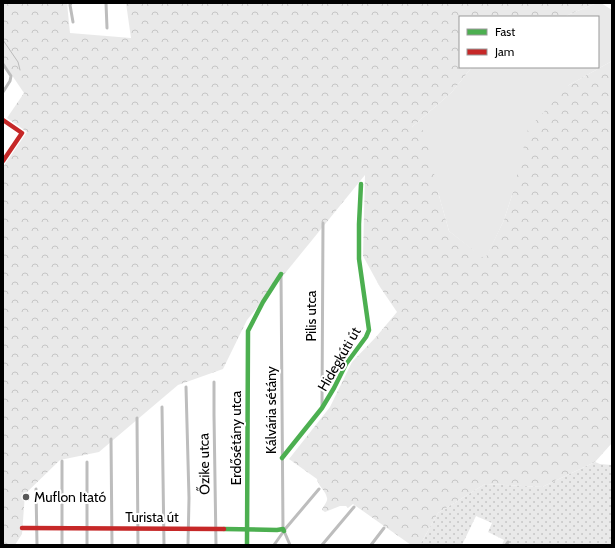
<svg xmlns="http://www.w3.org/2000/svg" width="615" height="548" viewBox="0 0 615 548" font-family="Cabin,sans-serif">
<defs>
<pattern id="forest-crowns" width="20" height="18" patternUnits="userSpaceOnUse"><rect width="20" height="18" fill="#e9e9e9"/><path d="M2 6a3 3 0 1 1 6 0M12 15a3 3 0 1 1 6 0" fill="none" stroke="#c6c6c6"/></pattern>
<pattern id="garden-dots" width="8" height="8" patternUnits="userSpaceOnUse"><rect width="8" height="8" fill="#e9e9e9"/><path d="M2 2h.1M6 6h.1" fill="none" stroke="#c6c6c6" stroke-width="1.8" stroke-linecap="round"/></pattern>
</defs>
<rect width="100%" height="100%" fill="#fff"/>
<polygon fill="#e9e9e9" points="597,3 601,3 612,10 612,61 569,85 513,192 504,220 485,260 449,231 438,192 412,127 452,92 472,67 598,67 598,17 565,17 570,14"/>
<path fill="url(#forest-crowns)" d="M3,3H67L70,33L131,38L126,3H597L570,14L565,17H460V67H472L452,92L412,127L425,131L438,192L449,231L485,259L504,220L513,192L528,129L569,85L612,61V443L595,462L542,487L485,484L438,513L420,545H411L353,504L348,508L346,506H340L325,512L322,510C323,506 328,502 327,498C326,491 318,486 317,479L289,459L330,407L352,362L376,337L397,312L380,287L363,256L365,175L247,320L223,369L178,385L99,452L60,460L25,494L22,534L15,545H3V167L27,132L7,118L24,93L3,62Z"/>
<polygon fill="url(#garden-dots)" points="595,462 600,464 612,465 612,545 502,545 504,540 488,532 492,523 476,516 462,545 420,545 438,513 485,484 542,487"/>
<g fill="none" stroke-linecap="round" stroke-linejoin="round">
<polyline stroke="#bbb" stroke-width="1" points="3,40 18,62 20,70"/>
<g stroke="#bdbdbd" stroke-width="3">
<polyline points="71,3 70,5 73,22"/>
<polyline points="106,3 107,28"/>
<polyline points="3,64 11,76 10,81 3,92"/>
<polyline points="281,274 283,529"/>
<polyline points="214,382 214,415 216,545"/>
<polyline points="186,387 189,498 188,545"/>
<polyline points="162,407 164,545"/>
<polyline points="322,407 323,223"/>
<polyline points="137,418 138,545"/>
<polyline points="111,439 112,545"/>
<polyline points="62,461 62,545"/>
<polyline points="87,462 87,545"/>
<polyline points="36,489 37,545"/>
<polyline points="284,531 290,545"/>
<polyline points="274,545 286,528 319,489"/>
<polyline points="322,545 354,507"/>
<polyline points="371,545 384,528"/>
<polyline points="506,545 508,542"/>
</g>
<g stroke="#4caf50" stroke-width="4.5">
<polyline points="282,458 322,408 334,388 346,364 366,337 369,330 359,259 359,224 361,184"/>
<polyline points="224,529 277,530 283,529 284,531"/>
<polyline points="247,545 248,331 263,302 281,274"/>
</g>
<g stroke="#c62828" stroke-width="4.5">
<polyline points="3,120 22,133 3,161"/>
<polyline points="22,528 224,529"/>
</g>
</g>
<circle fill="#595959" stroke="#fff" stroke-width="1.5" cx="26" cy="497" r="4"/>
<g text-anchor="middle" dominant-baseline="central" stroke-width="4" stroke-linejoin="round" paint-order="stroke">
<g font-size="14" fill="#000" stroke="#fff">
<text transform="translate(311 316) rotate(-90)">Pilis utca</text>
<text transform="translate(339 359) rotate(-60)">Hidegkúti út</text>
<text transform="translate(271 410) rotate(-90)">Kálvária sétány</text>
<text transform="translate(236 438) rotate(-90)">Erdősétány utca</text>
<text transform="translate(204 464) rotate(-91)">Őzike utca</text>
<text x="152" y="517">Turista út</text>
</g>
<g font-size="14" fill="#000" stroke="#fff" text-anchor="start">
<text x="34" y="497">Muflon Itató</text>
</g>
</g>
<rect width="615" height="548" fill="none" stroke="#000000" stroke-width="8"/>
<rect x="459" y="16" width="140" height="52" fill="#ffffff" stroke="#999999"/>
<rect x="467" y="29" width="20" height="6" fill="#4caf50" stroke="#999999"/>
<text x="495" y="36" font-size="12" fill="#000000">Fast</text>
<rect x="467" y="49" width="20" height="6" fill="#c62828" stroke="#999999"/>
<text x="495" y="56" font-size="12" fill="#000000">Jam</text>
</svg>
